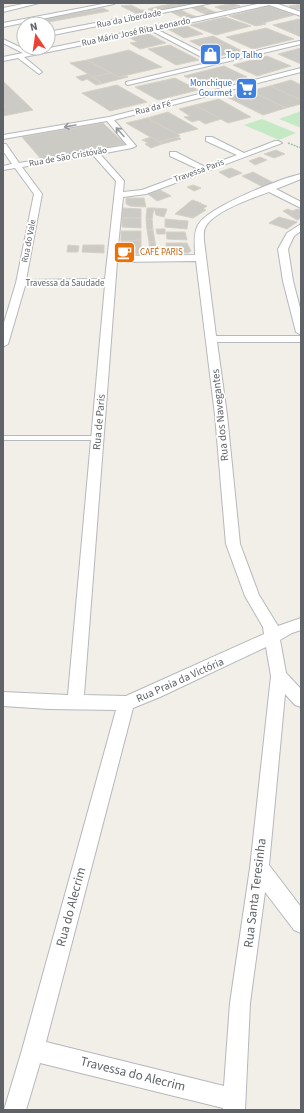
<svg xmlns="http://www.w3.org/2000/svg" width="304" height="1113" viewBox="0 0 304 1113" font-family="'Source Sans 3',sans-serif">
<rect width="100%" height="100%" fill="#f1efe8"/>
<g fill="#c5e8c5">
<polygon points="301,111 301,128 279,119"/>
<polygon points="262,119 296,133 279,140 244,125"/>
</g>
<g fill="#cccac5" stroke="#d6d1c6">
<polygon points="176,3 187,3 191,5 179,7 172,4"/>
<polygon points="232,3 240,6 232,8 224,5"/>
<polygon points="172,4 179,7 167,10 160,6"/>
<polygon points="301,4 301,9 293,10 289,6"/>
<polygon points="131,5 141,10 145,10 151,13 139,15 121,6"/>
<polygon points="224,5 232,8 223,10 215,7"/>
<polygon points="160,6 167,10 155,12 148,9"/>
<polygon points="202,6 210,10 200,12 192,8"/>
<polygon points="269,6 294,15 263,23 266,24 256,26 229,16"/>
<polygon points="103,8 109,11 38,24 30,21"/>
<polygon points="181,10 189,14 179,16 171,12"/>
<polygon points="210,10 218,13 208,15 200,12"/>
<polygon points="189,14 197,17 187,19 179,16"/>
<polygon points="225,17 251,26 216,35 190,25"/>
<polygon points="299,19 301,20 301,37 273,25"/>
<polygon points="187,26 203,34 184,38 168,29"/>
<polygon points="266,28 294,39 253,49 226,37"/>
<polygon points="147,33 166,43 140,49 130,43 137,42 127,36"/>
<polygon points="213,36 242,51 219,56 190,41"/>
<polygon points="170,45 199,60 176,65 148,49"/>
<polygon points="301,48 301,64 278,54"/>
<polygon points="129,50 162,67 119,77 87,60"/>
<polygon points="267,56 291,66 257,76 233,65"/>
<polygon points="87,60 111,73 93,77 70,63"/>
<polygon points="224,66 247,77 207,87 184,76"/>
<polygon points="111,73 119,77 125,76 128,77 101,84 99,82 101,82 93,77"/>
<polygon points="88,74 101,82 99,82 101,84 96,85 87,79 82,81 76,77"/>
<polygon points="175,78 198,90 158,100 135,87"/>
<polygon points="291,80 301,85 301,100 270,86"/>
<polygon points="3,81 33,110 3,116 3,107 5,106 3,104"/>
<polygon points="117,85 147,102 110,111 82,93"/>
<polygon points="270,86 301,100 301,104 286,108 250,91"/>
<polygon points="250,91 286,108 263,115 227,97"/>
<polygon points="219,99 251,117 228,123 195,105"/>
<polygon points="195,105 221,119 205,124 199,120 192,122 184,117 190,116 179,109"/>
<polygon points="168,112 198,129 177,134 147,118"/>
<polygon points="147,118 177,134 180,136 159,142 126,123"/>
<polygon points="103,123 125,144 41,159 22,137"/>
<polygon points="151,137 159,142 162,144 151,148 145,144 148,143 142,140"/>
<polygon points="178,137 181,139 162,144 159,142"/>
<polygon points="276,150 285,154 274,158 264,154"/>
<polygon points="260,157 267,160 255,165 249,161"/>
<polygon points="231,168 242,173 229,178 219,172"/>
<polygon points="253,172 274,183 263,187 242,176"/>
<polygon points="193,185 201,188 194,191 187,187"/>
<polygon points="160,190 171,196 157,201 148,194"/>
<polygon points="126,198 144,198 146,207 130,206 126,204"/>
<polygon points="192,200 201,203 199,203 207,206 203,209 206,210 193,218 175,214"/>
<polygon points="123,208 141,209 141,218 122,218"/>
<polygon points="147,208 154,208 152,219 146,219"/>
<polygon points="154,208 167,209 164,217 156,215"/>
<polygon points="288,209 292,211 298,209 301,210 301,218 297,220 283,211"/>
<polygon points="279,217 297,222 287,229 269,223"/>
<polygon points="122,218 141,218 141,228 122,227"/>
<polygon points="146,219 152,219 153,230 147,230"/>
<polygon points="165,219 188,221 187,229 165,227"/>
<polygon points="156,229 165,229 165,234 157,234"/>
<polygon points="147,230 153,230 155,242 149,242"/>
<polygon points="121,231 141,231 141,240 121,241"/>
<polygon points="166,232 185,232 187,240 167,239"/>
<polygon points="141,240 141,254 120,254 121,241"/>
<polygon points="149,242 155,242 157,254 150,254"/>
<polygon points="166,243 187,243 191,251 188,253 167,253"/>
<polygon points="68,245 79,246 78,252 67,252"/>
<polygon points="83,245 104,245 104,253 82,252"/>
</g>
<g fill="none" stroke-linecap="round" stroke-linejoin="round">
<defs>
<polygon id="lane" points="3,436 97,436 100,438 97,440 3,440"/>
<g id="street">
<polygon points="28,3 39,3 3,12 3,8"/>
<polygon points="108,3 114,4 3,27 3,23"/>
<polygon points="200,3 212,3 48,36 48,32"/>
<polygon points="262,3 275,3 301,12 301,16 269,5 158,30 217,60 299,41 301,42 301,44 128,85 126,84 126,82 211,62 152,31 24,57 41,71 42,72 39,74 18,58 3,61 3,57 23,53 3,43 3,39 30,52 153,27"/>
<path d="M301,68V72L114,120L136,146L132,148L100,154L124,181L123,192L142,190L198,169L170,156V152H176L205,167L237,155L206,141V137H212L244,153L275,141H278L282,143L146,194L123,197L117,256L195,255C195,246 193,234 198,225C208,207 279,179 301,174V179L276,189L301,202V208L269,192C252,198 215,211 206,226C203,230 204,236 204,241L216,336H301V342H217L227,415L240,544L259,595L278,626L301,618V630L292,633L280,640L286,673L301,689V707L295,705L285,694L269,865L301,907V933L294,930L265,892L250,1003L245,1110H223V1108L40,1063L26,1110H4L22,1050L116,710L49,709L3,706V692L68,695L105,285L25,286L8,344L3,347V326L16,283L34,194L15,168L3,170V166L12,164L3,151V144H6L19,163L127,145L107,121L3,139V135L109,117ZM93,155L116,181L105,279L26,280L42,194L22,167ZM196,261L215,415L226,544L245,596L263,627L264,634L126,696L84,695L117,262ZM266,647L271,676L250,868L230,1003L224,1086L46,1042L133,708L160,697Z"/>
<polygon points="301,224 301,231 294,236 288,249 293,281 301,312 301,335 296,332 283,281 278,249 287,233"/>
</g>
</defs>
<use href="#lane" stroke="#b5b8bc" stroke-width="2"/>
<use href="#street" stroke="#b5b8bc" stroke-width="2"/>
<polyline stroke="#9cc7a9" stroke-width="1.5" stroke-dasharray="2 1" stroke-linecap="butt" points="288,143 301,148"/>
<use href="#lane" fill="#fff" fill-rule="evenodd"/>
<use href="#street" fill="#fff" fill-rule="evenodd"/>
</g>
<defs><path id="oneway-shaft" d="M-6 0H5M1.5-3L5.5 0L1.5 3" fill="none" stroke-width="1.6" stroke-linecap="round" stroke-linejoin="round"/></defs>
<g stroke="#979a9d">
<use href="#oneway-shaft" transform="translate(70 126) rotate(170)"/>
<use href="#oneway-shaft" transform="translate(120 132) rotate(-132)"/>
</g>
<defs>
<symbol id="shop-square" viewBox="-11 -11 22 22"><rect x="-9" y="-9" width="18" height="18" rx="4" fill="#3f7fe0" stroke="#fff"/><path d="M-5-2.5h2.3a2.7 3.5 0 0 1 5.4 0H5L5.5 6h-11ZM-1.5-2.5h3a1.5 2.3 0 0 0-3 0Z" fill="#fff"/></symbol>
<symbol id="supermarket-square" viewBox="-11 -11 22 22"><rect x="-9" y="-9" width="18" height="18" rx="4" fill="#3f7fe0" stroke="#fff"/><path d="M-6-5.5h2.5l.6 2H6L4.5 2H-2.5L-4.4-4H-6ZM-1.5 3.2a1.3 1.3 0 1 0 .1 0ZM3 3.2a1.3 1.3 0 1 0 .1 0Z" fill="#fff"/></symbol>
<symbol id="cafe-square" viewBox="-11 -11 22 22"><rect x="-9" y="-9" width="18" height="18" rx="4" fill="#e8710a" stroke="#fff"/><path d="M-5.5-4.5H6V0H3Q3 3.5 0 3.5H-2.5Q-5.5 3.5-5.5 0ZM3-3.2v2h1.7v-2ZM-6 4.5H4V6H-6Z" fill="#fff"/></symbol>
</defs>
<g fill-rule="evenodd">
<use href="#shop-square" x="198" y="42" width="25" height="25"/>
<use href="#supermarket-square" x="234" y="76" width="25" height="25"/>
<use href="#cafe-square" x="112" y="240" width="25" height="25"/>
</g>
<g text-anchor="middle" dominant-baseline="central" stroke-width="3.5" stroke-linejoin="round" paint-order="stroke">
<g font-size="9" fill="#5f6368" stroke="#fff">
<text transform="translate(129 19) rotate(-11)">Rua da Liberdade</text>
<text transform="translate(136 32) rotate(-12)">Rua Mário José Rita Leonardo</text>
<text transform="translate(153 108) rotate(-14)">Rua da Fé</text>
<text transform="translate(68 157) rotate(-10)">Rua de São Cristóvão</text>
<text transform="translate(199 171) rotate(-20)">Travessa Paris</text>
<text transform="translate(29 241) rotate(-79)">Rua do Vale</text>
<text x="65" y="283">Travessa da Saudade</text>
</g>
<g font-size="9" fill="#366cbe" stroke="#fff" text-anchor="start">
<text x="226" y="55">Top Talho</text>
<text x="232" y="83" text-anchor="end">Monchique<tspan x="232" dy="10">Gourmet</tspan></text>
</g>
<g font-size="9" fill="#c56008" stroke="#fff" text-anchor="start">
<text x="140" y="252">CAFÉ PARIS</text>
</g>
<g font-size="11" fill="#5f6368" stroke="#fff">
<text transform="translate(220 415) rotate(-96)">Rua dos Navegantes</text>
<text transform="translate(99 422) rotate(-85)">Rua de Paris</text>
<text transform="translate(180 680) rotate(-24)">Rua Praia da Victória</text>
</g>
<g font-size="13" fill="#5f6368" stroke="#fff">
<text transform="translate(255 893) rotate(-83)">Rua Santa Teresinha</text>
<text transform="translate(71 907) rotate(-75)">Rua do Alecrim</text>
<text transform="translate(133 1074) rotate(14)">Travessa do Alecrim</text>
</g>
</g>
<rect width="304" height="1113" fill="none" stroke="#5f6368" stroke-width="8"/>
<g transform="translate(36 36) rotate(347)"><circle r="19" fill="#ffffff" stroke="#bfc1c3"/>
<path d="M0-3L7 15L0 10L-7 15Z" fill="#ea4335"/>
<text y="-6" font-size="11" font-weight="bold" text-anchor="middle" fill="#5f6368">N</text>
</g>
</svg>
